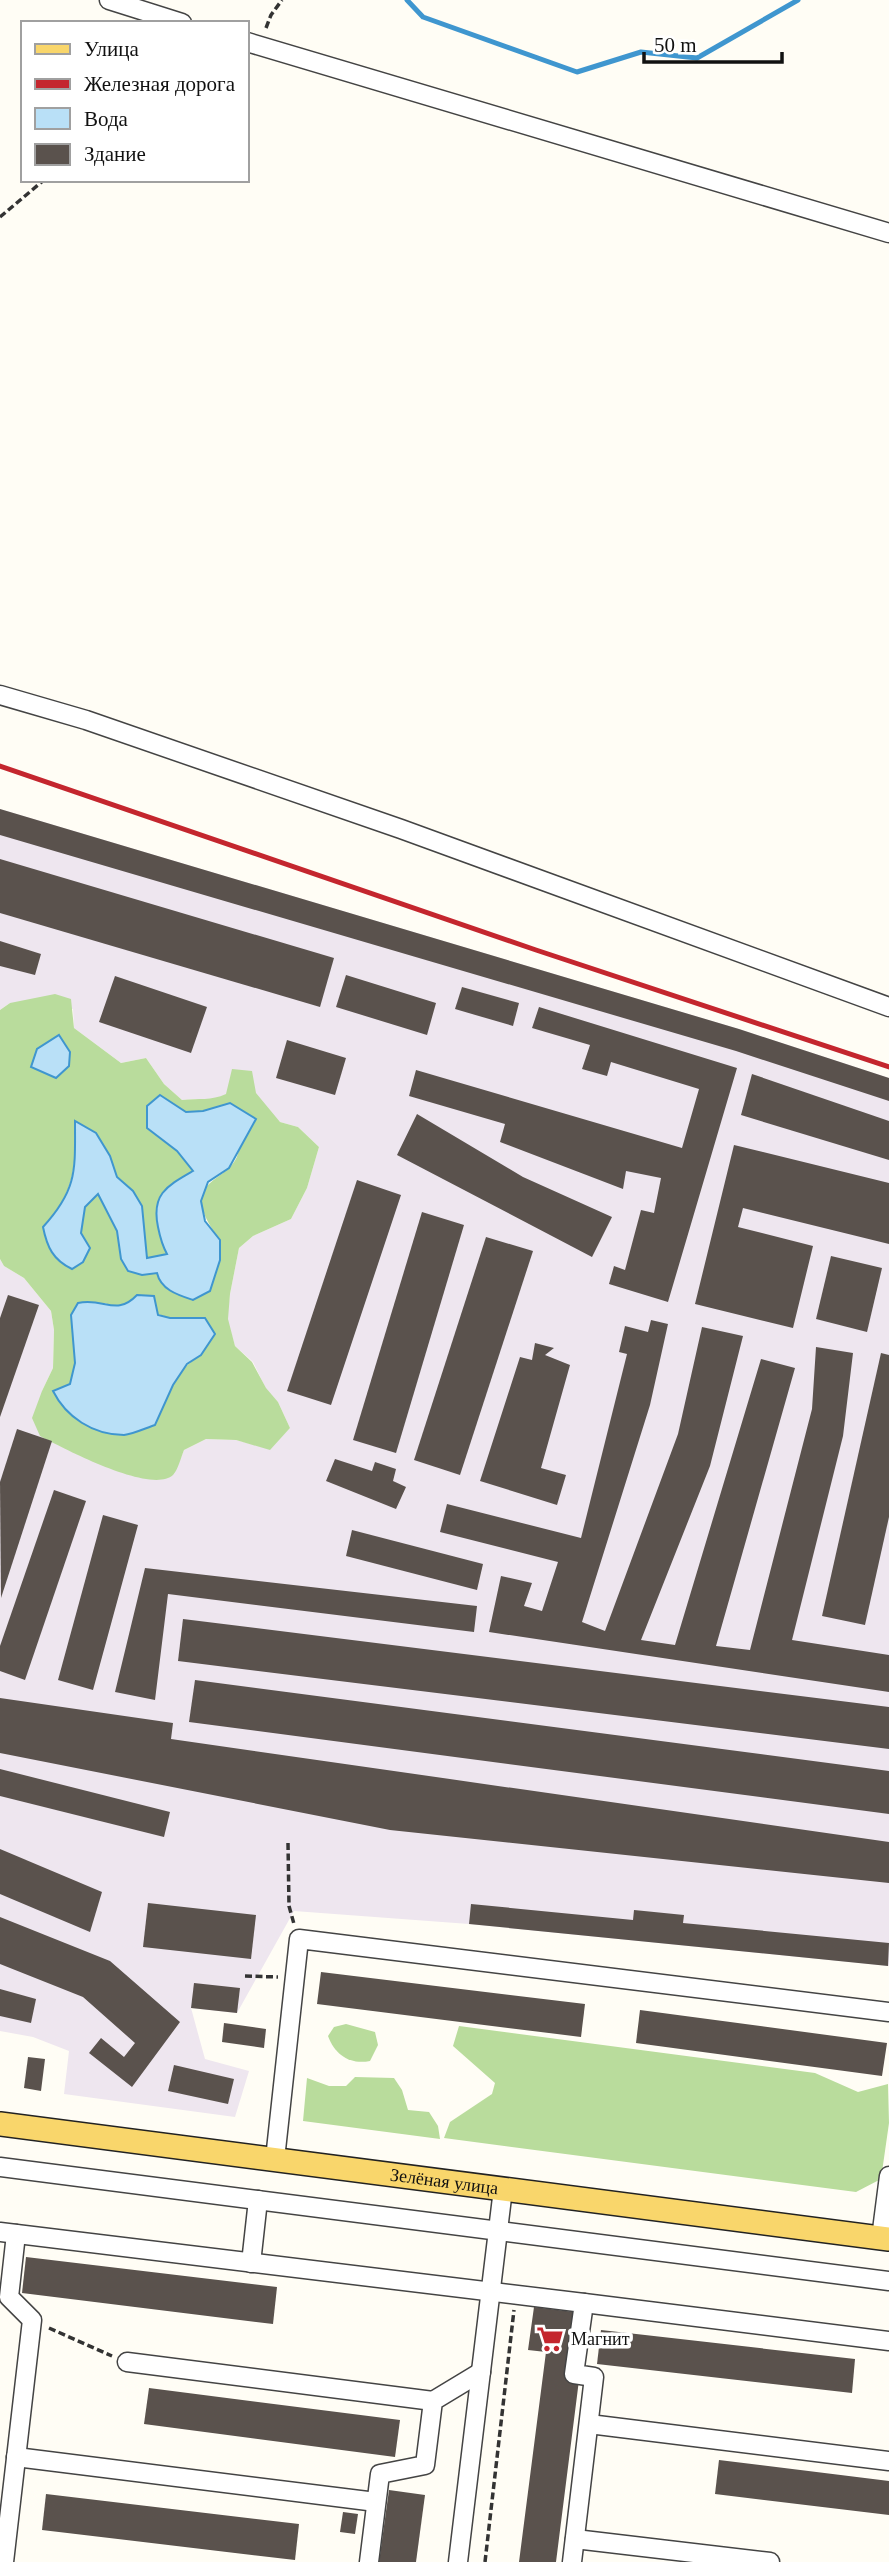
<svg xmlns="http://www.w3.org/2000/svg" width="889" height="2562" viewBox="0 0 889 2562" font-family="'Times New Roman',serif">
<rect width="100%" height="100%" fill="#fffdf5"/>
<polygon fill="#eee6ef" points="0,809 739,1029 889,1078 889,1966 469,1924 294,1911 237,2013 191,2008 205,2059 249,2071 235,2117 64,2094 69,2051 33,2037 0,2031 0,1259 4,1266 24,1278 51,1311 54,1330 53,1368 42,1391 74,1453 133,1476 174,1474 184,1450 206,1439 236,1440 270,1449 290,1428 278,1402 266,1389 253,1362 235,1346 227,1319 230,1294 239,1248 253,1236 291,1219 307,1188 319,1147 298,1127 280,1122 226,1095 211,1101 197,1099 182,1100 164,1084 146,1058 121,1063 74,1028 73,1009 10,1003 0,1010"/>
<g fill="#b9dc9c" fill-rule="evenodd">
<path d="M55,994L71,999L74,1028L121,1063L146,1058L164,1084L182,1100C199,1098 211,1101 226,1094L232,1069L252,1071L256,1093L280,1122L298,1127L319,1147L307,1188L291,1219L253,1236L239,1248L230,1294L228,1319L235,1346L252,1362L266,1388L278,1402L290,1428L270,1450L236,1440L206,1439L184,1450C181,1457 178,1470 173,1475C151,1495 63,1448 40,1436L32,1418L42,1391L53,1368L54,1330L51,1311L24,1278L4,1266L0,1259V1010L10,1003ZM160,1096L186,1112L203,1111L230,1103C233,1117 239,1134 239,1148C236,1186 170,1174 220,1240L157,1273L142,1275L121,1259L117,1231L98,1194L85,1207L81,1233L43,1227C76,1190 75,1169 75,1122L110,1156L117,1177L133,1191L142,1206L147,1258L168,1254L163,1247L177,1180L193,1171L177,1151L147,1128ZM105,1303L116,1308L128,1304L170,1318H205L201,1355C173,1371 169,1398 155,1425L124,1435L53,1391L70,1384L75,1363L71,1315Z"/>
<path d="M346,2024L375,2032L378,2045L370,2061C350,2065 335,2055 328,2036L334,2027Z"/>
<polygon points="459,2026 815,2073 858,2092 888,2084 889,2123 881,2179 856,2192 444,2138 450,2122 492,2094 495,2083 453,2046"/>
<polygon points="355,2077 394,2078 402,2090 408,2110 429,2112 438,2126 440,2139 303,2121 307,2078 329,2086 346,2086"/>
</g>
<g fill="#b9e0f7" stroke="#3f96cf" stroke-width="2">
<polygon points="59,1035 70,1052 69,1066 56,1078 31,1067 37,1049"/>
<path d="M160,1095L186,1112L203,1111L230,1103L256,1119L229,1168L208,1182L201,1201L205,1221L220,1240V1260L210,1291L193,1300C178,1295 161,1290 157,1273L142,1275L128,1271L121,1259L117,1231L98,1194L85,1207L81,1233L90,1248L83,1262L72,1269C53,1260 47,1247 43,1227C78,1189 75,1169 75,1121L96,1133L110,1156L117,1177L133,1191L142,1206L147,1258L167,1254C162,1245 160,1237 158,1227C151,1194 167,1186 193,1171L177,1151L147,1128V1106Z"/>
<path d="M137,1295L154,1296L158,1315L170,1318H205L215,1334L201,1355L187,1364L173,1385L155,1425C146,1428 133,1434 124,1435C93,1435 66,1417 53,1391L70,1384L75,1363L71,1315L78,1303C104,1297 116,1317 137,1295Z"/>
</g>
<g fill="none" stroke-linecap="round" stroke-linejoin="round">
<polyline stroke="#3f96cf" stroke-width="5" points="407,0 423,17 577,72 641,52 697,58 798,0"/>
</g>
<g fill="#5a524d">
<polygon points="0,809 739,1029 889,1078 889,1101 736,1051 0,835"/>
<polygon points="0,859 334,958 320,1007 0,913"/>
<polygon points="0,941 41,954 35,975 0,966"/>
<polygon points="346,975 436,1003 427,1035 336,1007"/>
<polygon points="115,976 207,1007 191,1053 99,1022"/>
<polygon points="462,987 519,1003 513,1026 455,1009"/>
<polygon points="539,1007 737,1068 668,1302 609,1284 614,1266 625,1270 641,1210 654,1213 661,1178 626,1171 623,1189 500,1142 505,1124 409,1096 416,1070 682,1148 699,1089 611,1062 607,1076 582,1069 590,1045 532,1028"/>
<polygon points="287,1040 346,1058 335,1095 276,1078"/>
<polygon points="752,1074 889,1121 889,1160 741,1115"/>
<polygon points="417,1114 523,1177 612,1217 592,1257 397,1155"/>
<polygon points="734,1145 889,1183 889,1244 743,1208 738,1227 813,1246 793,1328 695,1304"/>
<polygon points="357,1180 401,1195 331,1405 287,1391"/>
<polygon points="422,1212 464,1225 396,1453 353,1440"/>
<polygon points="486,1237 533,1251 460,1475 414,1460"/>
<polygon points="831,1256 882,1268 867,1332 816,1319"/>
<polygon points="8,1295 39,1305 0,1417 0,1318"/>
<polygon points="651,1320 668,1324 650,1405 582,1622 605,1631 678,1434 702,1327 743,1336 710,1466 641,1640 675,1645 761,1359 795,1368 716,1646 750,1650 812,1409 816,1347 853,1353 843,1436 792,1640 889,1655 889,1692 489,1632 501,1576 532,1583 524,1606 542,1611 558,1562 440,1532 447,1504 581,1538 627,1354 619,1352 625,1326 648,1332"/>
<polygon points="535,1343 554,1348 545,1355 570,1365 541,1468 566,1475 557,1505 480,1481 520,1357 532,1360"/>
<polygon points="881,1353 889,1355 889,1517 865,1625 822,1616"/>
<polygon points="17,1429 52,1441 1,1598 0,1482"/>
<polygon points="335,1459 372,1471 375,1462 396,1469 393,1481 406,1487 396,1509 326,1481"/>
<polygon points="54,1490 86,1501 25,1680 0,1671 0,1646"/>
<polygon points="103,1515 138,1525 93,1690 58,1680"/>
<polygon points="352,1530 483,1564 477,1590 346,1556"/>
<polygon points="145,1568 477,1606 474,1632 168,1594 155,1700 115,1692"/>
<polygon points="183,1619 889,1707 889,1749 178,1661"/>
<polygon points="195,1680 889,1771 889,1814 189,1722"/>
<polygon points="0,1698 173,1723 171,1739 889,1842 889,1883 390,1830 0,1753"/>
<polygon points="0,1769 170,1812 164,1837 0,1796"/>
<polygon points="0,1849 102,1892 90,1932 0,1894"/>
<polygon points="148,1903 256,1915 251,1959 143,1947"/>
<polygon points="471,1904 633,1920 634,1910 684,1915 683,1923 889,1943 888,1966 469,1924"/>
<polygon points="0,1917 110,1961 180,2022 132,2087 89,2053 101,2038 124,2057 135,2043 83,1997 0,1964"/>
<polygon points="321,1972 585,2004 581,2037 317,2004"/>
<polygon points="194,1983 240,1988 237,2013 191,2008"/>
<polygon points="0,1989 36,1999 31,2023 0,2016"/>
<polygon points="640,2010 887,2043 882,2076 636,2043"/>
<polygon points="224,2023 266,2029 264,2048 222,2042"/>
<polygon points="28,2057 45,2059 41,2091 24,2088"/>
<polygon points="174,2065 234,2079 228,2104 168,2091"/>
<polygon points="26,2257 277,2287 273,2324 22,2293"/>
<polygon points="534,2307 574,2312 566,2378 579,2380 556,2562 519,2562 546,2352 528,2350"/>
<polygon points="601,2330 855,2359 852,2393 597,2364"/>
<polygon points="149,2388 400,2420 395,2457 144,2424"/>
<polygon points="719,2460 889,2481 889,2515 715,2494"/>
<polygon points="389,2490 425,2495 416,2562 379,2562"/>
<polygon points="46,2494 299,2524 295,2560 42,2530"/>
<polygon points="343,2512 358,2514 355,2534 340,2532"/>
</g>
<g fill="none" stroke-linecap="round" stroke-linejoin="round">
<defs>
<g id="minor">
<polyline points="109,0 182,23"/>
<polyline points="247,42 889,233"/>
<polyline points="0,695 86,720 401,829 889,1007"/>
<polyline points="275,2159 299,1939 889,2012"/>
<polyline points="0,2167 889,2281"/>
<polyline points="0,2232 584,2303 574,2374 594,2377 572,2562"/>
<polyline points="881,2238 889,2176"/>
<polyline points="251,2263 258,2200"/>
<polyline points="584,2303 889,2341"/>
<polyline points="127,2362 433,2401"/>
<polyline points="589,2424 889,2461"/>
<polyline points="16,2457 376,2502"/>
<polyline points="575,2539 770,2562"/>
<polyline points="4,2562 32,2320 9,2297 16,2234"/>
<polyline points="369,2562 380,2474 425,2465 433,2401 481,2372"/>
<polyline points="458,2562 503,2189"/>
</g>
<g id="major">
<path id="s1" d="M0,2124L889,2239"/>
</g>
</defs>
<use href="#minor" stroke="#444" stroke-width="21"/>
<use href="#major" stroke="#222" stroke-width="26"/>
<g stroke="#333" stroke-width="3.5" stroke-dasharray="7 3.5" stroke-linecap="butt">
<polyline points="266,28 271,15 282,0"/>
<polyline points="0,217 44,180"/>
<polyline points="288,1843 289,1906 294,1924"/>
<polyline points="245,1976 278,1977"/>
<polyline points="49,2328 112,2356"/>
<polyline points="485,2562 514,2310"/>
</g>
<use href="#minor" stroke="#fff" stroke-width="18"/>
<use href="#major" stroke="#f9d66b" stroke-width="23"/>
<polyline stroke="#c4262e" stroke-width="5" points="0,766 536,950 889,1067"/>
</g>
<defs>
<symbol id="supermarket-bare" viewBox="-9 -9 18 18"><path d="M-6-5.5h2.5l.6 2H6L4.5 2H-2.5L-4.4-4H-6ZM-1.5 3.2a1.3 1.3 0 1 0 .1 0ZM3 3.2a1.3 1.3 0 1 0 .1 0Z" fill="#c4262e" stroke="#fff" stroke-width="2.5" paint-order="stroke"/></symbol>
</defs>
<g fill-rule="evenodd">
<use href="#supermarket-bare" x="531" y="2320" width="38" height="38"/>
</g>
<g text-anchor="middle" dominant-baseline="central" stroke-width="7" stroke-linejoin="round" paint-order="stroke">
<g font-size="18" fill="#111" stroke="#fff">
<text stroke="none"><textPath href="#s1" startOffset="448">Зелёная улица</textPath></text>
</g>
<g font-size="18" fill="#111" stroke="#fff" text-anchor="start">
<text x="571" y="2339">Магнит</text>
</g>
</g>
<rect x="21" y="21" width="228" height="161" fill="#ffffff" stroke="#a0a0a0" stroke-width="2"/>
<rect x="35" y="44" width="35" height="10" fill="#f9d66b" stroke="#a0a0a0" stroke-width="2"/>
<text x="84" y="56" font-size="21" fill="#111111">Улица</text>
<rect x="35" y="79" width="35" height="10" fill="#c4262e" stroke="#a0a0a0" stroke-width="2"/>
<text x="84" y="91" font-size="21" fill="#111111">Железная дорога</text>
<rect x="35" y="108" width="35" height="21" fill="#b9e0f7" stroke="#a0a0a0" stroke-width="2"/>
<text x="84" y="126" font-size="21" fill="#111111">Вода</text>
<rect x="35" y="144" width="35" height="21" fill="#5a524d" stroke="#a0a0a0" stroke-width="2"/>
<text x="84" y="161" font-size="21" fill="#111111">Здание</text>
<path d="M644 52v10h138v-10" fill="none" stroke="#111111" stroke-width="3.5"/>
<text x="654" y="52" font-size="21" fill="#111111" stroke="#ffffff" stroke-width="5" paint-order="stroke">50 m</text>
</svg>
